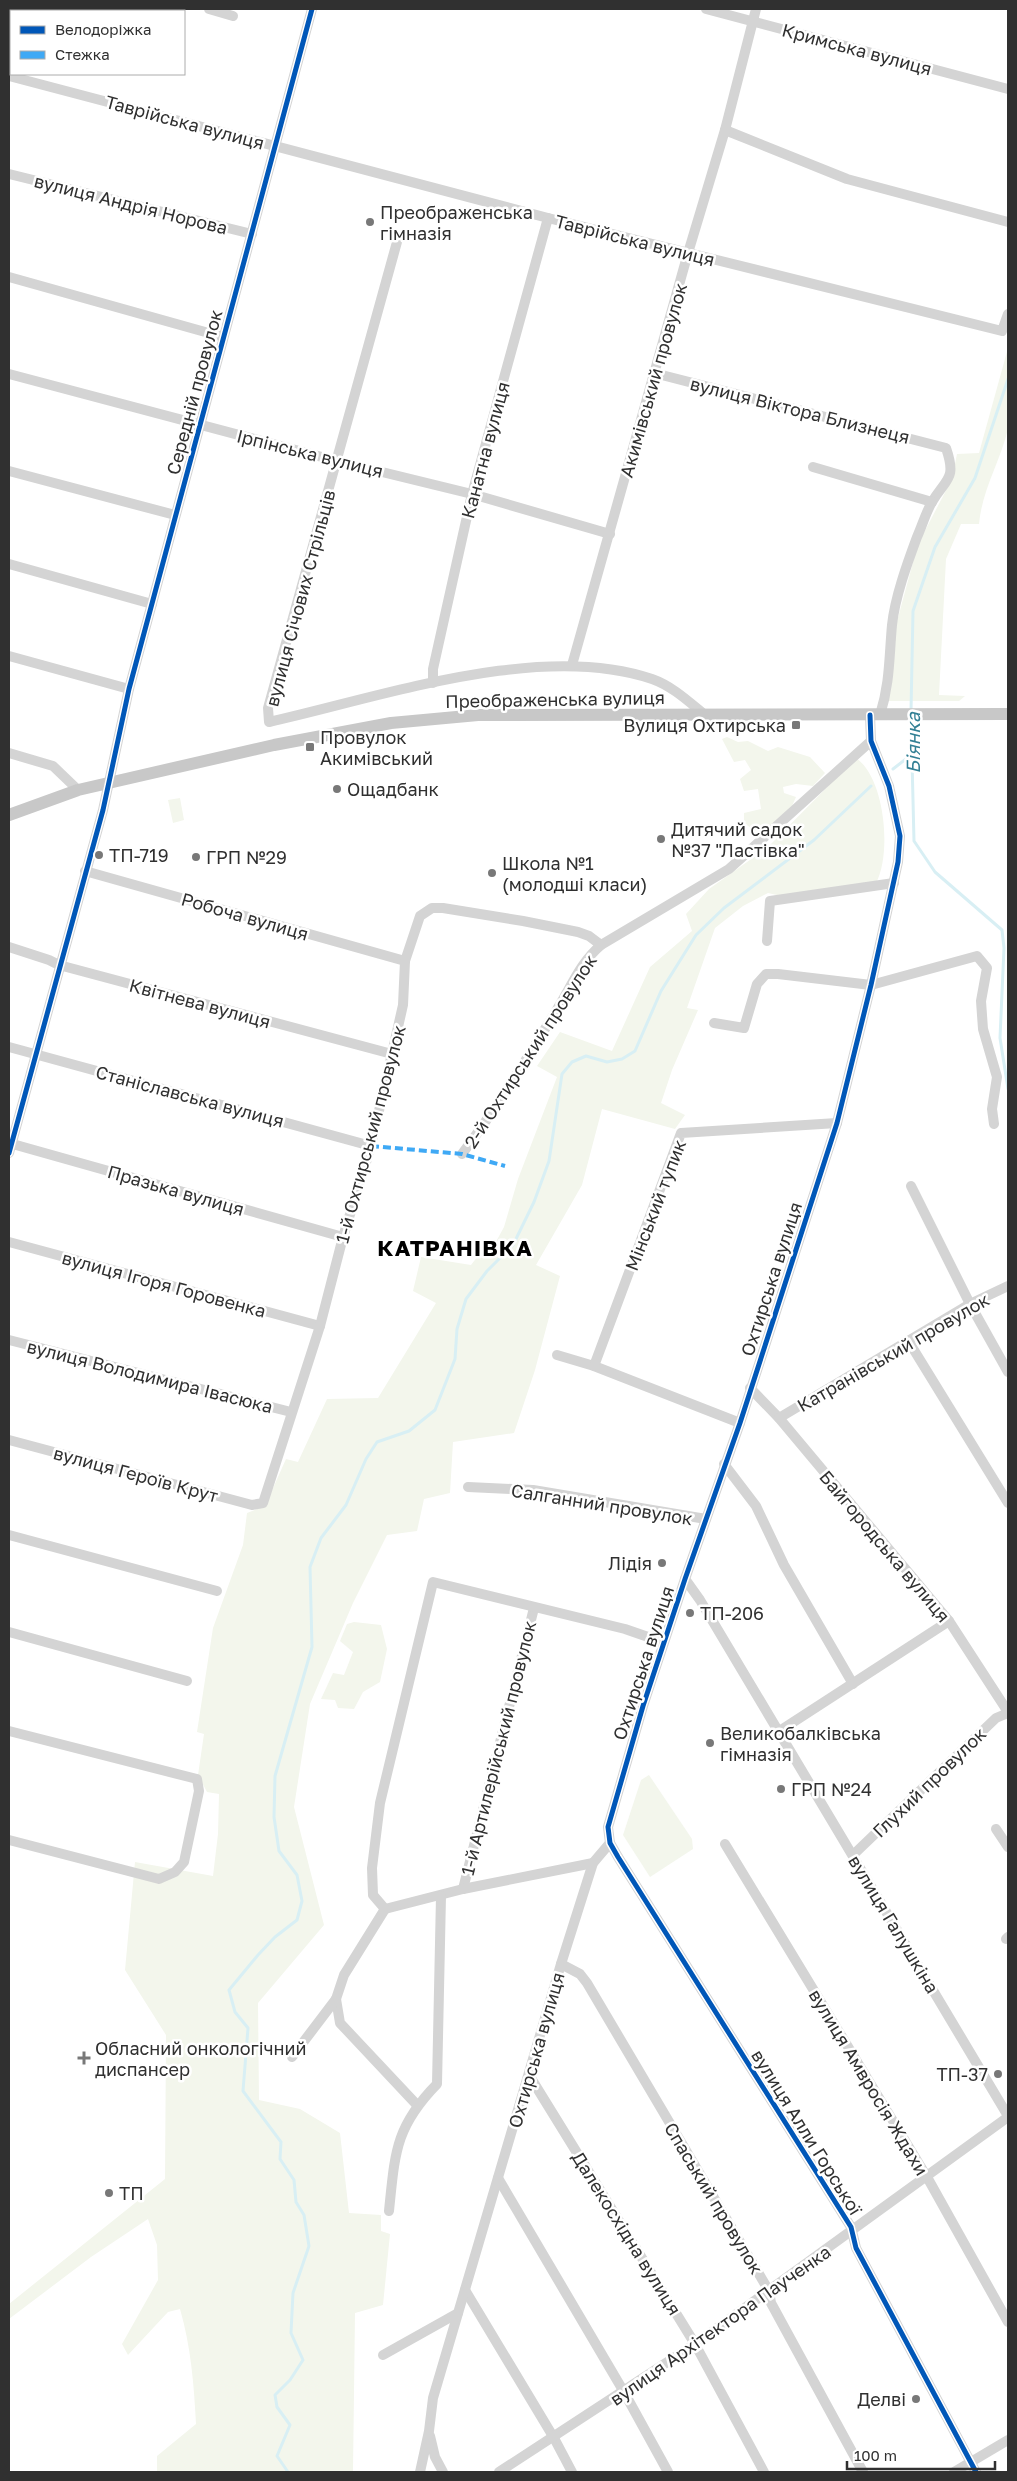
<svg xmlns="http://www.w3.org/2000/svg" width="1017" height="2481" viewBox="0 0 1017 2481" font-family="'Golos Text',sans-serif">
<rect width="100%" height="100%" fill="#fff"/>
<g fill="#f3f6ec">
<path d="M1008,348C1008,369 1012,410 1008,429C1000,462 982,490 979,524H961L946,559L939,695L965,696L959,701H887L896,625L918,544L952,479L957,454L979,453Z"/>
<polygon points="727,737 738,742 748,741 768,751 778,747 810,757 825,773 813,786 796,784 783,787 784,793 796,797 792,806 761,835 744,823 744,813 761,809 758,789 744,791 740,779 751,770 745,760 734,762 722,739"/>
<path d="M856,758C885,778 892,853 876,883L781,896L768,893L743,906L715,928L687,1008L698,1010L672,1070L661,1103L685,1115L675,1129L602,1109L582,1185L536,1265L560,1276L535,1370L514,1433L453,1442L450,1493L424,1499L417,1531L387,1535L353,1603L310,1704L294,1807L324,1925L258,2003L259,2100L300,2109L340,2133L349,2213L381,2215V2231L390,2234L383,2305L355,2313L353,2472H157V2456L196,2424C194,2385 191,2347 180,2309L168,2312L128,2355L122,2344L158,2280L157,2245L148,2219L91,2257L9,2319V2304L165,2179L166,2035L125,1970L135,1862L213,1876L218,1834L219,1794L207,1792L198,1775L204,1734L197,1732L213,1628L243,1545L247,1513L265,1506L286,1459L298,1462L327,1399L378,1398L436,1303L413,1291L421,1257L471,1265L481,1252L492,1249L504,1227L518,1179L557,1077L537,1066L560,1032L612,1051L650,967L692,931L686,914L709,889L767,848Z"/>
<polygon points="180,798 184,820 173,823 168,800"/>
<polygon points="354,1622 381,1625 387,1649 380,1682 363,1692 354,1709 338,1708 335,1700 321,1699 333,1673 344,1675 353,1652 340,1641 347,1624"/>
<polygon points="649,1775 692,1839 693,1849 650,1877 623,1835 641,1780"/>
</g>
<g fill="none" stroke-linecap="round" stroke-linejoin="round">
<g stroke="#d8eff4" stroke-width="3">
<polyline points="911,711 913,611 935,547 975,478 1008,379"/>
<polyline points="911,718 914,841 935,872 1002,930 1004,948 1000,1038 1008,1089"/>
<polyline points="893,769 911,755"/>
<polyline points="288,2472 277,2456 290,2425 277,2407 275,2395 290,2380 303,2360 291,2333 293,2293 309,2246 304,2215 296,2202 294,2180 280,2159 281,2142 243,2091 248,2028 235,2012 229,1990 258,1955 275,1937 297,1920 302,1901 297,1875 279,1851 274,1817 275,1776 312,1647 310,1567 321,1538 346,1505 366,1459 377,1442 409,1431 435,1410 455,1359 457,1329 466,1299 487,1271 513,1245 534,1202 549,1161 562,1074 572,1062 586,1056 607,1062 622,1059 635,1051 661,991 696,935 724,908 814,840 871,786"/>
</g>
<g stroke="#d4d4d4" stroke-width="10">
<polyline points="209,9 233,16"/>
<polyline points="706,9 1008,89"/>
<polyline points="9,76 548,218 1002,331 1008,314"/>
<polyline points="725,130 847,179 1008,222"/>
<polyline points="9,174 252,234"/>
<path d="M397,242L268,708L269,722C381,697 540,641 652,679C672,686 688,701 705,715"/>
<polyline points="9,277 223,337"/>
<path d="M654,373L946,448C957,480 946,478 932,502C926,512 922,526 917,537C907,564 895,597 892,625C889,658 890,683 880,715"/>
<polyline points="9,374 337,461 472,494 610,534"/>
<polyline points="813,467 932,502"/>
<polyline points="9,471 175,515"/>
<polyline points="9,564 152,604"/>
<polyline points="9,656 129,689"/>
<polyline points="572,665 688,253 725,130 756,9"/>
<polyline points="433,683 433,669 472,494 548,218"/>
<polyline points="870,715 871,741 889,786 900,836 898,862 871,985 837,1123 740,1423 685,1579 643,1706 608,1827 610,1843 618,1857 851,2227 856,2248 976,2472"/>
<polyline points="9,753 53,766 78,790"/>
<polyline points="85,871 405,961"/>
<polyline points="767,941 770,901 894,883"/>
<polyline points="9,947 49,960 59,965 392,1054"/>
<polyline points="714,1023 744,1028 757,984 766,974 778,974 871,985 977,956 987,968 981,1001 983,1029 997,1077 992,1109 994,1124"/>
<polyline points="9,1047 371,1146"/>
<polyline points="9,1143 343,1237"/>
<polyline points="9,1153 103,810 129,689 312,9"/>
<path d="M462,1154C496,1109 526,1060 556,1011C572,986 579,964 601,945L729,869L871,741"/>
<polyline points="911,1186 970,1304 1008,1372"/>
<polyline points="9,1242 320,1326"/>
<polyline points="9,1340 291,1412"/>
<polyline points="909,1342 1008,1503"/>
<polyline points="557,1355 594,1366 740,1423"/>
<polyline points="594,1366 681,1133 837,1123"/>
<polyline points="750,1388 779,1418 949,1621 1008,1712"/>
<polyline points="779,1418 970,1304 1008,1286"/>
<polyline points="9,1440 252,1505 263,1503 320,1326 343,1237 371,1146 403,1005 405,961 420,916 432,908 443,908 523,921 578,932 589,936 601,945"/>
<polyline points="724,1464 756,1506 784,1565 853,1684"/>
<polyline points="468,1487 533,1490 706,1519"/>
<polyline points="9,1535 217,1591"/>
<polyline points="685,1579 700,1600 1008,2116"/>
<polyline points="9,1632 187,1681"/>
<polyline points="9,1731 197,1779 199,1791 184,1862 175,1872 159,1879 9,1840"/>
<polyline points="778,1732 949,1621"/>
<polyline points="996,1829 1008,1847"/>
<polyline points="725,1844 927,2177 1008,2322"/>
<polyline points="853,1855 996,1718 1008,1713"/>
<polyline points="463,1889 534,1608"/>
<polyline points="385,1909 463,1889 593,1863"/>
<polyline points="1006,1939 1008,1937"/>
<polyline points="561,1964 580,1974 587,1983 769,2291 771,2303 863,2472"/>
<polyline points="336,1999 340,2023 417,2105"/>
<polyline points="292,2057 336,1999 344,1975 385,1909 373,1895 372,1868 380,1803 433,1582 625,1629 651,1638 662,1646"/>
<polyline points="529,2075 695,2344 764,2472"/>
<polyline points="498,2178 624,2392 668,2472"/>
<path d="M389,2211C395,2153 395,2127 437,2084L441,1896"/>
<polyline points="465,2290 554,2438 572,2472"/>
<polyline points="383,2355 458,2313"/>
<polyline points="430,2436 435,2457 443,2472"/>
<polyline points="420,2472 429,2431 433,2398 561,1964 593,1863 610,1843"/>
<polyline points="499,2472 695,2344 1008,2117"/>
<polyline points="954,2472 1008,2440"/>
</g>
<polyline stroke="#c8c8c8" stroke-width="12" points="9,815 78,790 274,745 391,723 478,715 1008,714"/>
<polyline stroke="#3fa9f5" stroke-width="4" stroke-dasharray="8 4" stroke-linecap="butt" points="371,1146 462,1154 505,1166"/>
<defs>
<g id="cycleway">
<polyline points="870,715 871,741 889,786 900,836 898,862 871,985 837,1123 740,1423 685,1579 643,1706 608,1827 610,1843 618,1857 851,2227 856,2248 976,2472"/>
<polyline points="9,1153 103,810 129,689 312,9"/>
</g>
</defs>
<use href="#cycleway" stroke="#fff" stroke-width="8"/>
<use href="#cycleway" stroke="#0057b8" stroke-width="5"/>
</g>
<g fill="#787878" stroke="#fff" stroke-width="2">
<circle cx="370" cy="222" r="5"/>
<rect x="791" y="720" width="10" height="10" rx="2.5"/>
<rect x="305" y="742" width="10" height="10" rx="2.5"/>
<circle cx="337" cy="789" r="5"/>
<circle cx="661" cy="839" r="5"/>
<circle cx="99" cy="855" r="5"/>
<circle cx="196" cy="857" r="5"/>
<circle cx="492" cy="873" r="5"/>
<circle cx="662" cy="1563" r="5"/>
<circle cx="690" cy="1613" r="5"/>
<circle cx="710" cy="1743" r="5"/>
<circle cx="781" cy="1789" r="5"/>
<path d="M81.5 2050.5h5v5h5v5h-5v5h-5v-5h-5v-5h5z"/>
<circle cx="998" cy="2074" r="5"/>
<circle cx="109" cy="2193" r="5"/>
<circle cx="916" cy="2399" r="5"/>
</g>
<g text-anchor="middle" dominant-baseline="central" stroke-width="5" stroke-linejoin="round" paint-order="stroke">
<g font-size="18" fill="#303030" stroke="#fff">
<text transform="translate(857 49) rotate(15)">Кримська вулиця</text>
<text transform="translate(185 122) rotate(15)">Таврійська вулиця</text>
<text transform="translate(131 204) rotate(14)">вулиця Андрія Норова</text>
<text transform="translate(635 240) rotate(14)">Таврійська вулиця</text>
<text transform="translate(653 380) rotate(-74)">Акимівський провулок</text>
<text transform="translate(194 392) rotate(-75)">Середній провулок</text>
<text transform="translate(800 410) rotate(14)">вулиця Віктора Близнеця</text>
<text transform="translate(485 450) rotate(-75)">Канатна вулиця</text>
<text transform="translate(310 453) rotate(14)">Ірпінська вулиця</text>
<text transform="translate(300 598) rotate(-75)">вулиця Січових Стрільців</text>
<text transform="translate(555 699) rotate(-1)">Преображенська вулиця</text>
<text transform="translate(245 916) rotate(16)">Робоча вулиця</text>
<text transform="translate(200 1003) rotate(15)">Квітнева вулиця</text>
<text transform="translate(530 1051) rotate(-57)">2-й Охтирський провулок</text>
<text transform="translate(190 1096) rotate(15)">Станіславська вулиця</text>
<text transform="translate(370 1134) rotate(-75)">1-й Охтирський провулок</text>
<text transform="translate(176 1190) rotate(16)">Празька вулиця</text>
<text transform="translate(655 1205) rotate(-69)">Мінський тупик</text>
<text transform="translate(771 1279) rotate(-72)">Охтирська вулиця</text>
<text transform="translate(164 1284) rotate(15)">вулиця Ігоря Горовенка</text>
<text transform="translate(893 1352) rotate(-30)">Катранівський провулок</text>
<text transform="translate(150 1376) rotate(14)">вулиця Володимира Івасюка</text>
<text transform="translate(136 1474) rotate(15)">вулиця Героїв Крут</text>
<text transform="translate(602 1504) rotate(9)">Салганний провулок</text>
<text transform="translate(885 1546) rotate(50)">Байгородська вулиця</text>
<text transform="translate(643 1663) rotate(-72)">Охтирська вулиця</text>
<text transform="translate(498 1748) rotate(-76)">1-й Артилерійський провулок</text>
<text transform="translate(929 1782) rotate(-44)">Глухий провулок</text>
<text transform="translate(894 1924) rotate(59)">вулиця Галушкіна</text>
<text transform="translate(536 2050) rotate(-74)">Охтирська вулиця</text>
<text transform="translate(869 2082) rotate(59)">вулиця Амвросія Ждахи</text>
<text transform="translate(807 2132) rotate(58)">вулиця Алли Горської</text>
<text transform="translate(714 2198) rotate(59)">Спаський провулок</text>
<text transform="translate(627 2233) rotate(58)">Далекосхідна вулиця</text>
<text transform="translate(720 2325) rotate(-35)">вулиця Архітектора Паученка</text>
</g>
<g font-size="18" fill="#303030" stroke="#fff" text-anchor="start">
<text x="380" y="212">Преображенська<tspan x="380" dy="21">гімназія</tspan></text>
<text x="786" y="725" text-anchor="end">Вулиця Охтирська</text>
<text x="320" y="737">Провулок<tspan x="320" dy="21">Акимівський</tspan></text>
<text x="347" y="789">Ощадбанк</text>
<text x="671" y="829">Дитячий садок<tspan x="671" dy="21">№37 "Ластівка"</tspan></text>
<text x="109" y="855">ТП-719</text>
<text x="206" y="857">ГРП №29</text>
<text x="502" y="863">Школа №1<tspan x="502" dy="21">(молодші класи)</tspan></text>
<text x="652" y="1563" text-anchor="end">Лідія</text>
<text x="700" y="1613">ТП-206</text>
<text x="720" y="1733">Великобалківська<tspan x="720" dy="21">гімназія</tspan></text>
<text x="791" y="1789">ГРП №24</text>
<text x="95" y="2048">Обласний онкологічний<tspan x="95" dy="21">диспансер</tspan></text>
<text x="988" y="2074" text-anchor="end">ТП-37</text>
<text x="119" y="2193">ТП</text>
<text x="906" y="2399" text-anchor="end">Делві</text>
</g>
<g font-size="19" font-style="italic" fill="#338095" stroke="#fff">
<text transform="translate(912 743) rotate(-90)">Біянка</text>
</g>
<g font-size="22" font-weight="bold" letter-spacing="1" fill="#000" stroke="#fff">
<text x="455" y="1247">КАТРАНІВКА</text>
</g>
</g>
<rect width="1017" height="2481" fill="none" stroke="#303030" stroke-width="20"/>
<rect x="10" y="10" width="175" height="65" fill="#ffffff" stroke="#acacac"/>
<rect x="20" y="26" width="25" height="8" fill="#0057b8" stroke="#acacac"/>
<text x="55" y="35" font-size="15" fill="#303030">Велодоріжка</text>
<rect x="20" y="51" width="25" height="8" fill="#3fa9f5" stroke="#acacac"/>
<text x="55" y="60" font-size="15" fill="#303030">Стежка</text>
<path d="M847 2461v8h148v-8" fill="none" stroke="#303030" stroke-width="2.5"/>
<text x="854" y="2461" font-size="15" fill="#303030" stroke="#ffffff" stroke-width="4" paint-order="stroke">100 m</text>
</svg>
